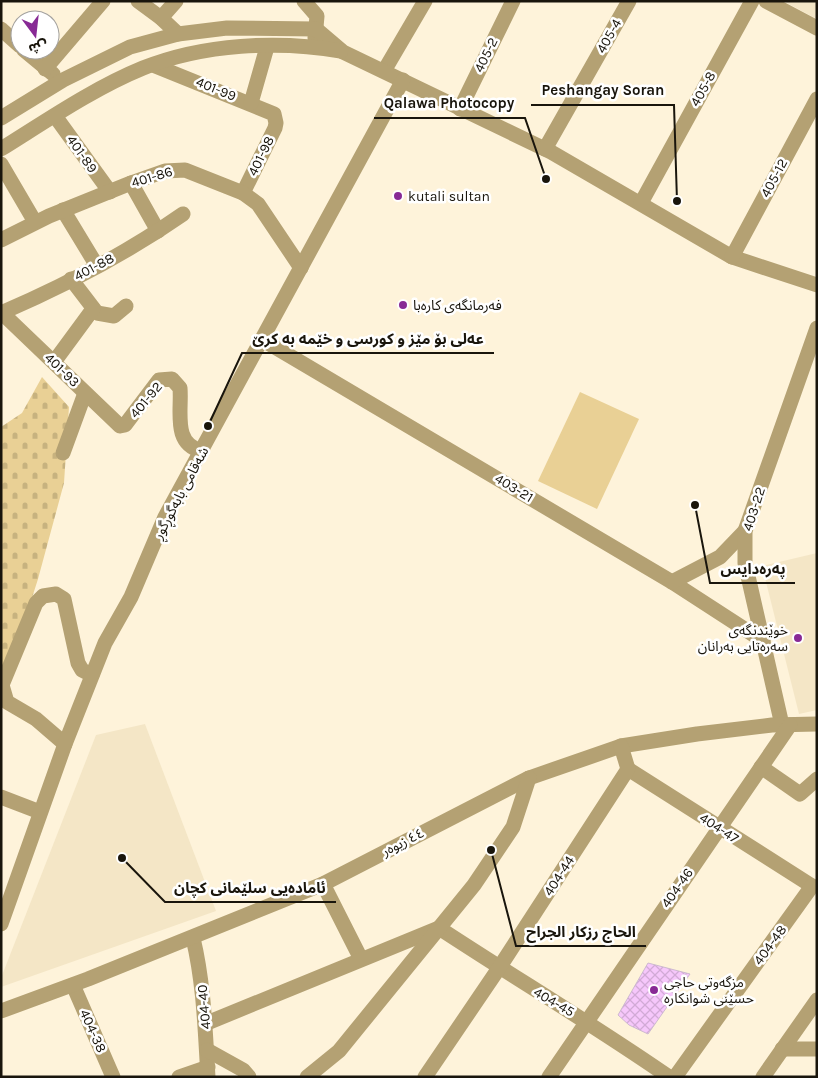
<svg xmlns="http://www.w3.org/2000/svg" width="818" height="1078" viewBox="0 0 818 1078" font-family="Karla,'Noto Sans Arabic',sans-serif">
<defs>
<pattern id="cemetery-stones" width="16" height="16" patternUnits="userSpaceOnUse" patternTransform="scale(1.25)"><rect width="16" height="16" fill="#e9d095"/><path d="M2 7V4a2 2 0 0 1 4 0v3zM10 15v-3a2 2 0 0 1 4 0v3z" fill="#c7b27f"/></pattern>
<pattern id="building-cross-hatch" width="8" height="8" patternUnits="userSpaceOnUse" patternTransform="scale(1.25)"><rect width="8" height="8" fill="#f6c7fb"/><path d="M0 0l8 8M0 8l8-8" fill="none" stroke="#d2aad6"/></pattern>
</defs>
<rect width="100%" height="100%" fill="#fef3da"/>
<g fill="#f4e6c6">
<polygon points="783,1 817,1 817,19"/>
<polygon points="817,553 817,710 799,714 762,566"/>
<polygon points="145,724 216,911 1,987 1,978 96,735"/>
</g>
<polygon fill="#e9d095" points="580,392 639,419 597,509 538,481"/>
<polygon fill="url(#cemetery-stones)" points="42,377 69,407 64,483 38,579 14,654 1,678 1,427 22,413"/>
<polygon fill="url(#building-cross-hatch)" stroke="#cdbacf" points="648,963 690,974 648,1034 629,1025 618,1015"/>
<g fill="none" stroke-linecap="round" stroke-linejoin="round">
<g stroke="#b4a173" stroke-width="15">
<polyline points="138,1 161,18 178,34"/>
<polyline points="304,1 317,16 315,38"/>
<polyline points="766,1 817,28"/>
<polyline points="161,18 176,1"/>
<polyline points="1,29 20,46"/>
<polyline points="24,50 53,74"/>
<polyline points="153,65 274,114 276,123 275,128 243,193"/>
<polyline points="45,69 103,1"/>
<polyline points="384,71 425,1"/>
<polyline points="251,103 267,47"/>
<polyline points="460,109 513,1"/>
<polyline points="55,116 110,192"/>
<polyline points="1,118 63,80 130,47 178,34 227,28 316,29 343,52 551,152 732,257 817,285"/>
<path d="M1,149C46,121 94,88 143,68C203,44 278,40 341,51"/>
<polyline points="545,149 629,1"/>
<polyline points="1,164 35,222"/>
<polyline points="131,183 158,231"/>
<polyline points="641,203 752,1"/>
<polyline points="63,210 97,266"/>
<polyline points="1,240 49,216 131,183 165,171 185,170 243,193 258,204 301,268"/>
<polyline points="732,257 817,99"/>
<polyline points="71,279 97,313 114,316 126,306"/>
<path d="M1,313C64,286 127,253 183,214"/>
<path d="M2,313L120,426L125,425L159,380L172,379L180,388C182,411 172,444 202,451"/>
<polyline points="263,340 672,582 763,641"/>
<polyline points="54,362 93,309"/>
<polyline points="63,453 85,393"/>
<polyline points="672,582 720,557 745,531"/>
<polyline points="782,725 745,563 745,531 817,328"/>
<polyline points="65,744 36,719 7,702 2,685 36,603 43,596 56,594 64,599 78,663 82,670 92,675"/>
<polyline points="761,767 800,794 817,779"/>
<polyline points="628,769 812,886"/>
<polyline points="1,797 40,812"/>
<polyline points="323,884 361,959"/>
<polyline points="1,924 65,744 105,643 131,597 165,517 403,80"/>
<path d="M193,938C204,984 205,1029 208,1077"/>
<polyline points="73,985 113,1077"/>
<polyline points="1,1011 88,979 323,884 529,778 621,746 697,734 772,725 817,724"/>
<path d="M207,1023L439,928C515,978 594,1025 669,1077"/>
<polyline points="782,1049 817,1049"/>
<polyline points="207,1050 243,1070 249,1077"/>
<polyline points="179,1077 208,1067"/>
<polyline points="307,1077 339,1051 474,885 513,827 529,778"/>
<polyline points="425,1077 499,968 628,769 621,746"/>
<polyline points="549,1077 790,725"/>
<polyline points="675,1077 812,886"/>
<polyline points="763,1077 817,1000"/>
</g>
</g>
<g fill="#882a95" stroke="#fff" stroke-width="2">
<circle cx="398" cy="196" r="5"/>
<circle cx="403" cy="305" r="5"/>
<circle cx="798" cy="638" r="5"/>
<circle cx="654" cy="990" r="5"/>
</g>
<g text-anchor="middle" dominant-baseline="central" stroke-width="5" stroke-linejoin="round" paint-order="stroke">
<g font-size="14" fill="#19150c" stroke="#fff">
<text transform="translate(609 36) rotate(-61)">405-4</text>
<text transform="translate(486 55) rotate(-64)">405-2</text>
<text transform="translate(216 89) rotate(22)">401-99</text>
<text transform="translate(703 89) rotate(-61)">405-8</text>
<text transform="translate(82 154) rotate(55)">401-89</text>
<text transform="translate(261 156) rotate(-64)">401-98</text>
<text transform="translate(152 177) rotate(-17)">401-86</text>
<text transform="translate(774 178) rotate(-62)">405-12</text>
<text transform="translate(94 267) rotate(-28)">401-88</text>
<text transform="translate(62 370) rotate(44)">401-93</text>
<text transform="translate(146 400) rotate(-50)">401-92</text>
<text transform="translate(514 488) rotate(31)">403-21</text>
<text transform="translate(181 493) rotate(-62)">شەقامی بابەگوڕگوڕ</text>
<text transform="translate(754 509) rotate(-72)">403-22</text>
<text transform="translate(719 828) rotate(33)">404-47</text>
<text transform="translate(403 842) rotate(-27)">٤٤ زیوەر</text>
<text transform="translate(559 876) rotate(-57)">404-44</text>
<text transform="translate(677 888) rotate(-55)">404-46</text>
<text transform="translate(770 945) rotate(-54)">404-48</text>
<text transform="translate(554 1002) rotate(30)">404-45</text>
<text transform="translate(204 1007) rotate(-95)">404-40</text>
<text transform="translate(93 1031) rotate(66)">404-38</text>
</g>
<g font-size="14" fill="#19150c" stroke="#fff" text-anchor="start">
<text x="408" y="196">kutali sultan</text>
<text x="413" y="305">فەرمانگەی کارەبا</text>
<text x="788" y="630" text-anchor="end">خوێندنگەی<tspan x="788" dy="16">سەرەتایی بەرانان</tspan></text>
<text x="664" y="982">مزگەوتی حاجی<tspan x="664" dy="16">حسێنی شوانکارە</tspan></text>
</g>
</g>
<path fill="none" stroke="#19150c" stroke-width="2" d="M677 201L674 105H531M546 179L525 118H374M208 426L242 353H494M695 505L710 583H795M122 858L165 902H336M491 850L516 946H646"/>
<g fill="#19150c" stroke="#fff" stroke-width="2">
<circle cx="677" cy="201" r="5"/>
<circle cx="546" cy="179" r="5"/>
<circle cx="208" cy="426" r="5"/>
<circle cx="695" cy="505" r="5"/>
<circle cx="122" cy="858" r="5"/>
<circle cx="491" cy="850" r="5"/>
</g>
<g font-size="15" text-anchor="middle" font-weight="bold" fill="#19150c" stroke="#fff" stroke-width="5" stroke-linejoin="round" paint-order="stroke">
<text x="603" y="95">Peshangay Soran</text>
<text x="449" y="108">Qalawa Photocopy</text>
<text x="368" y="344">عەلی بۆ مێز و کورسی و خێمە بە کرێ</text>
<text x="753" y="574">پەرەدایس</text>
<text x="250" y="893">ئامادەیی سلێمانی کچان</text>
<text x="581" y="937">الحاج رزكار الجراح</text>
</g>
<rect width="818" height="1078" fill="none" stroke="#19150c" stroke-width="5"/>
<g transform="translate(35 35) rotate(165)"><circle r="24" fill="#ffffff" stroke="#a3a19e"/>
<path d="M0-4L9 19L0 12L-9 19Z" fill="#882a95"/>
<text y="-8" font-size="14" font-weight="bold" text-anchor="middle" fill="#19150c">ش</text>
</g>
</svg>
